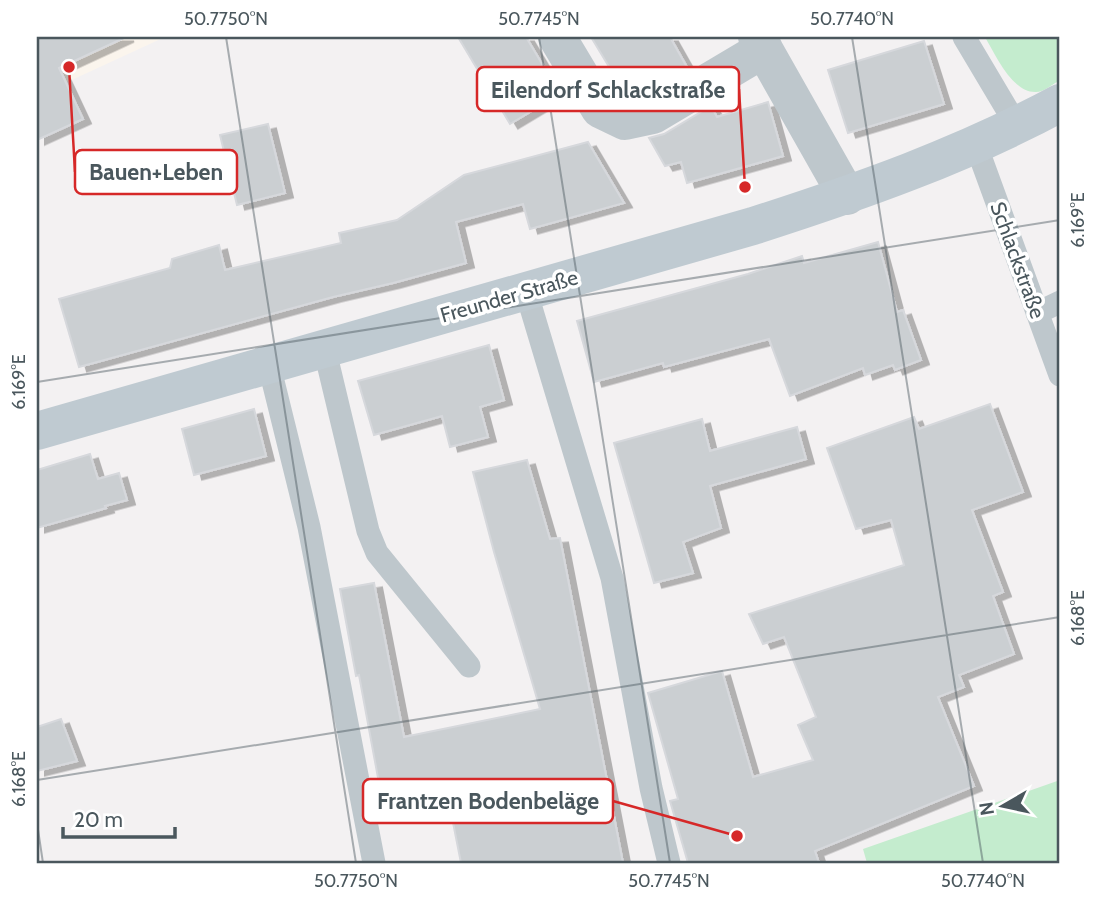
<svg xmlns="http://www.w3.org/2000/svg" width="1097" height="900" font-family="Cabin,sans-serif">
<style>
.commercial{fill:#fbf5ed}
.green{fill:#c4ecce}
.building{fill:#cbcfd2;stroke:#d6d8dc;stroke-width:2;filter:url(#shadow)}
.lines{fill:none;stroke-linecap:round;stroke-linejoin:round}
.service{stroke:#bec7cc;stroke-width:23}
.minor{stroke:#bec7cc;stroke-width:38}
.secondary{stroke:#bfcad1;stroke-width:38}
.ticks{fill:none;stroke:#4a575d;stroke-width:2;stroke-opacity:0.45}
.labels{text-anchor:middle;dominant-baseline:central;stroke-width:7;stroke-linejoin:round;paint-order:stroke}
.street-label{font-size:21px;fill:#4a575d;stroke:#fff}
.leader{fill:none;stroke:#d62828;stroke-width:2.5}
.callout-dot{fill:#d62828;stroke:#fff;stroke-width:2.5}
.callout{fill:#fff;stroke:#d62828;stroke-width:2.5}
.callout-label{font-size:23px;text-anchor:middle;font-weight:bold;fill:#4a575d}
.neatline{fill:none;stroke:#4a575d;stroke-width:2.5}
.ticks-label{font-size:18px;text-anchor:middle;fill:#4a575d}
</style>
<defs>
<filter id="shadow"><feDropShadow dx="8" dy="4.5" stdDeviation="0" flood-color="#0004"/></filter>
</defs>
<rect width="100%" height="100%" fill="#f3f1f2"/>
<path class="commercial" d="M37 37H165L37 96Z"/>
<path class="green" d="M985 37H1060V80C1053 84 1044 92 1036 92 1012 93 995 54 985 37Z
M1060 780V863H867L863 849Z"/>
<path class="building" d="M37 37H126L59 68 83 119 37 140Z
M458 37H526L560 94 510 124Z
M591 37H670L688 69 645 94 628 98Z
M924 41 944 104 848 133 828 70Z
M768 102 783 156 687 183 681 162 665 166 649 138 664 134 711 106 717 117Z
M268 124 285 193 237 205 220 135Z
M588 142 624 203 530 229 523 204 456 222 466 263 393 283 333 297 79 367 59 299 170 268 172 259 219 245 225 270 341 243 339 233 397 220 464 175Z
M878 242 897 312 903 310 921 360 895 370 893 365 865 375 863 368 790 396 769 339 664 367 663 363 594 382 577 321 748 274 802 256 804 263Z
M489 345 504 400 480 407 488 437 450 447 442 416 374 435 358 381Z
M990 404 1023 492 972 510 1003 592 993 596 1014 654 959 675 964 687 938 697 974 786 815 851 819 863H688L670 801 678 799 648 693 722 671 753 777 813 760 798 725 816 717 784 637 763 644 749 614 904 565 891 520 856 529 827 448 914 417 919 429Z
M254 409 266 456 194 475 182 429Z
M702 419 710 451 797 427 806 459 710 486 721 528 683 542 693 573 654 583 614 443Z
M90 454 98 479 119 473 127 500 105 506 106 508 37 528V470Z
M527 460 550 539 560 538 623 863H461L445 782 381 794 359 675 356 676 340 589 374 583 404 737 540 709 494 552 473 472Z
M61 719 77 761 37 771V727Z"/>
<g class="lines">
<path class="service" d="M964 37 1017 126
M976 145 1060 375
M526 291 612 578 651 788 669 863
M1037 313 1060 302
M324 347 368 531 377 553 469 666
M269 365 309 527 374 863"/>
<path class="minor" d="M557 37 600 109 625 121 653 115 764 49
M757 37 847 196"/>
<path class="secondary" d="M37 431 753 226C859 192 962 156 1060 103"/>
</g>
<path class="ticks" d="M226 37 356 863M539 37 670 863M852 37 983 863M37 382 1060 220M37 780 1060 617M37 823 43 863"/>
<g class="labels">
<g class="street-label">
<text transform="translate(1018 260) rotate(70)">Schlackstraße</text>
<text transform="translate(509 296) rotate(-16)">Freunder Straße</text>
</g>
</g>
<path class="leader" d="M745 187L739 89M69 67L75 172M737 836L613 801"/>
<g class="callout-dot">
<circle cx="745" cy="187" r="7"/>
<circle cx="69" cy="67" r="7"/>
<circle cx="737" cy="836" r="7"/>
</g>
<g class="callout">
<rect x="477" y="67" width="262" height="44" rx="7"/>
<rect x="75" y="150" width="162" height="44" rx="7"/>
<rect x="363" y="779" width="250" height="44" rx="7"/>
</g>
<g class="callout-label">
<text x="608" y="98">Eilendorf Schlackstraße</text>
<text x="156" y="180">Bauen+Leben</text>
<text x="488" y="809">Frantzen Bodenbeläge</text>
</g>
<rect width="1097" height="900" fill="none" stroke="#ffffff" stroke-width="77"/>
<g transform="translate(1003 806) rotate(261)" stroke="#ffffff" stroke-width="5" paint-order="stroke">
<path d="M0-5L12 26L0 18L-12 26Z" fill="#4a575d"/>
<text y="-10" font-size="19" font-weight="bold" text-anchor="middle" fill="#4a575d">N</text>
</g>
<path d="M63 827v10h112v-10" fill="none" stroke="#4a575d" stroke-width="3.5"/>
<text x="74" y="827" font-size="21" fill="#4a575d" stroke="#ffffff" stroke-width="5" paint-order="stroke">20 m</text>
<rect x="38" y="38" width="1020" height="824" class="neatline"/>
<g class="ticks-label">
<text x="226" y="25">50.7750°N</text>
<text x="539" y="25">50.7745°N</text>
<text x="852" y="25">50.7740°N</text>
<text transform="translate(1078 220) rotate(-90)" y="6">6.169°E</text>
<text transform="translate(19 382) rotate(-90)" y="6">6.169°E</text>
<text transform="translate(1078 618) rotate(-90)" y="6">6.168°E</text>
<text transform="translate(19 779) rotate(-90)" y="6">6.168°E</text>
<text x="356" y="887">50.7750°N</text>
<text x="669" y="887">50.7745°N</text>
<text x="983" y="887">50.7740°N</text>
</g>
</svg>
